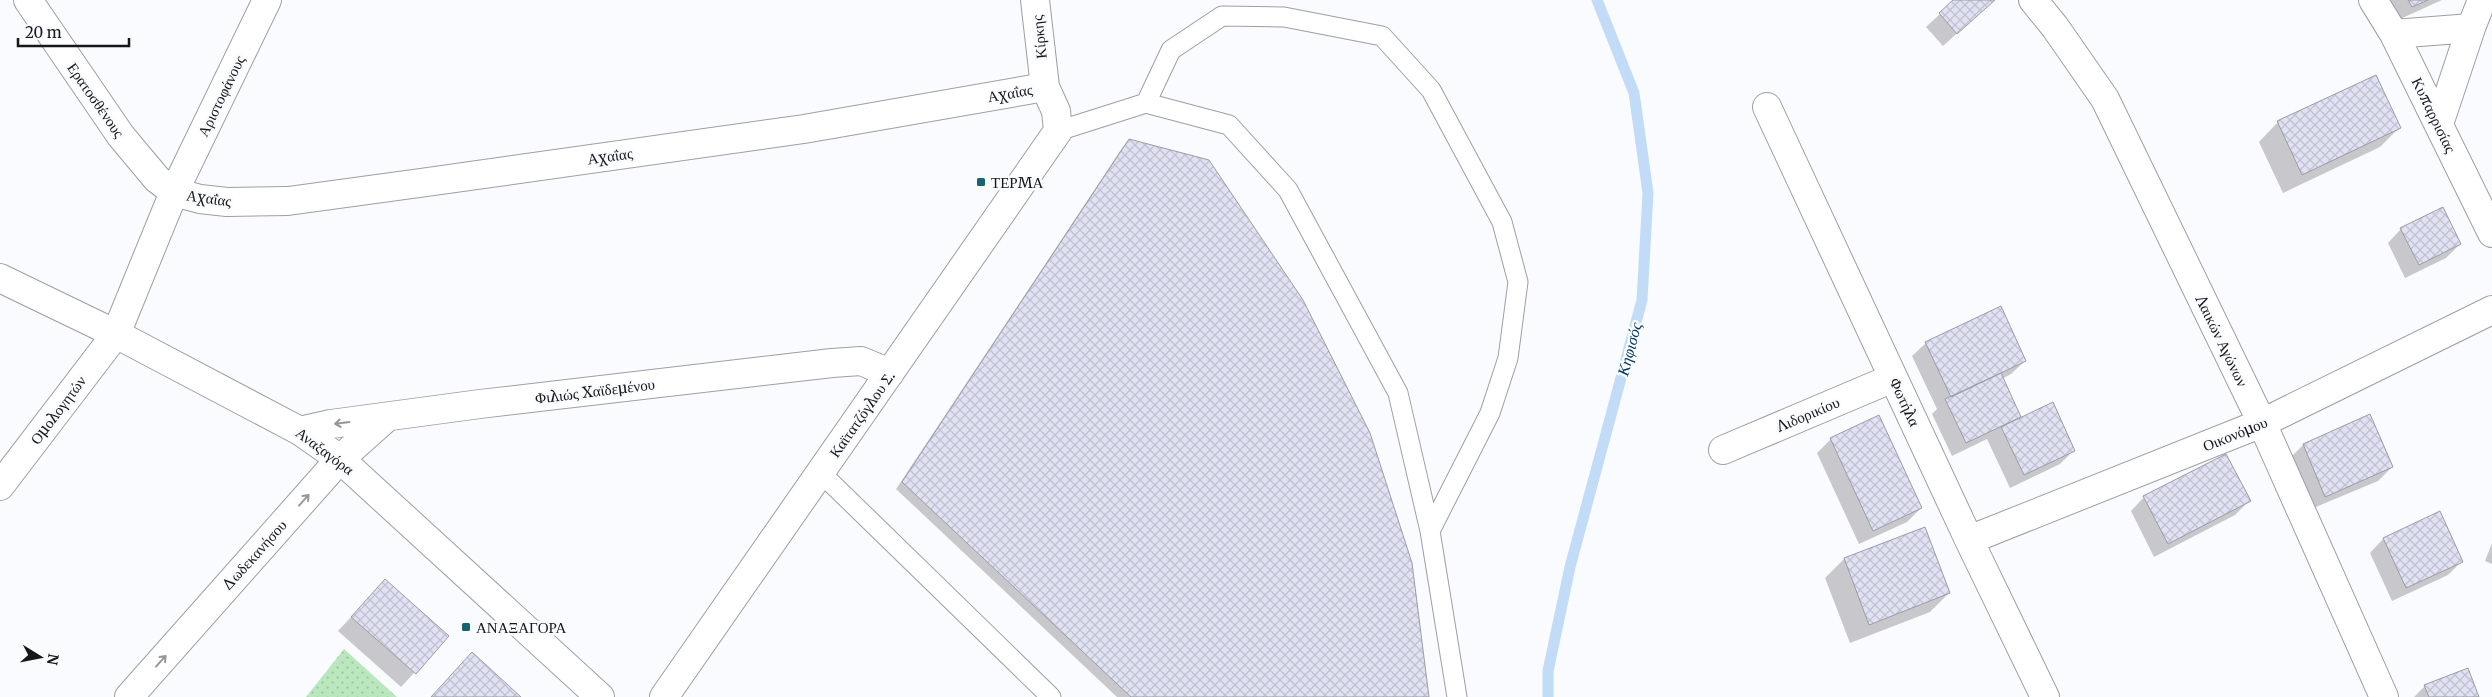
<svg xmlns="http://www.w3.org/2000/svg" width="2492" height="697" font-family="Merriweather,serif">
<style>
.green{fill:url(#green-dots)}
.shadow{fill:#0003}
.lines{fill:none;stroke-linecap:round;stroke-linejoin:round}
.stream{stroke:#c2dcf7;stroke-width:11}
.building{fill:url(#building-cross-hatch);stroke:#9b9ca5}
.lane-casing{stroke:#9d9ea8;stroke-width:21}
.street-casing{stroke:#9d9ea8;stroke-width:30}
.secondary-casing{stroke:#9d9ea8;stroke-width:30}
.lane{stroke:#fff;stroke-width:19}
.street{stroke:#fff;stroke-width:28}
.secondary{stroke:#fff;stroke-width:28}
.oneway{stroke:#969798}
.poi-dot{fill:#17646e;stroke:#fafbff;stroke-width:2}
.labels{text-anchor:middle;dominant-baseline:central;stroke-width:5;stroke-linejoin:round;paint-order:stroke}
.street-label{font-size:15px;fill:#16171a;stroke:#fafbff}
.poi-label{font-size:15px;fill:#16171a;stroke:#fafbff;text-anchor:start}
.water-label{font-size:16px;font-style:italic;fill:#053861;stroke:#fafbff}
</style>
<defs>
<pattern id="green-dots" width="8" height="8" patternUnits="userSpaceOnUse" patternTransform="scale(1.25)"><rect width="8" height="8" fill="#bae7bd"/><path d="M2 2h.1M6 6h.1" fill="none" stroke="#9fc5a2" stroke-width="1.8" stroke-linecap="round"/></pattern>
<pattern id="building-cross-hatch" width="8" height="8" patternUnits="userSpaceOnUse" patternTransform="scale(1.25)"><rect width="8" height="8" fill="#e0e2f3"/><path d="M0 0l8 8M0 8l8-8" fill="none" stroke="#bfc1d0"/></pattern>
</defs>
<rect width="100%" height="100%" fill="#fafbff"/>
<path class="green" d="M344 649 397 697H306Z"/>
<path class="shadow" d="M1955 0H1994L1943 46 1926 27Z
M2387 0H2442L2398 20Z
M2375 76 2399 128 2380 147 2283 193 2259 142 2278 122Z
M1129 140 1428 697H1117L896 489 1122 148Z
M2401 229 2460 244 2446 258 2405 278 2388 243Z
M1926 343 2025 361 2011 374 2002 379 2021 419 2074 450 2060 464 2010 488 1987 439 1952 456 1932 414 1937 409 1912 356Z
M2369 416 2392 467 2378 481 2311 509 2290 458 2303 445Z
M1878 417 1921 508 1907 522 1859 544 1817 453 1831 439Z
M2144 497 2249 501 2235 515 2154 557 2131 511Z
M2439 513 2461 562 2448 575 2392 601 2370 553 2383 539Z
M1924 528 1949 593 1930 612 1850 643 1825 578 1844 559Z
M2492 543V564L2485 561Z
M385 581 448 636 401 687 338 631Z
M2425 686 2477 697H2414Z"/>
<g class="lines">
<path class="stream" d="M1548 697V671L1570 567 1642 300 1648 193 1634 93 1597 0"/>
</g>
<path class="building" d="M1953 0H1995L1957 34 1939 13Z
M2408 0H2428L2412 7Z
M2376 75 2401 128 2302 175 2277 121Z
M1129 139 1209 160 1303 300 1370 433 1412 563 1429 697H1131L902 482Z
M2443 207 2461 244 2419 265 2400 228Z
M2001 306 2026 361 1951 397 1925 342Z
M2001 373 2021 417 1966 443 1945 399Z
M2053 402 2075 451 2024 475 2001 427Z
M2370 414 2393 467 2325 497 2303 444Z
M1879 415 1922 508 1873 531 1830 438Z
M2226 454 2251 501 2168 544 2143 496Z
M2440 511 2463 562 2406 588 2383 538Z
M1925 527 1950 593 1869 625 1844 558Z
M385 579 449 636 416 674 351 617Z
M472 652 521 697H431Z
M2468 668 2479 697H2429L2424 685Z"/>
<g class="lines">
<defs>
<path id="lane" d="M1146 103 1171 50 1222 16 1284 17 1382 36 1431 90 1502 222 1518 282 1508 358 1490 413 1430 531
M1058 131 1146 103 1229 125 1288 190 1398 393 1430 531 1457 697
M821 473 1051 697"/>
<path id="street" d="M28 0 121 136 157 179 174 192 200 199 227 202 288 201 420 183 804 129 1045 87
M2033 0 2055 27 2105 99 2262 423 2384 697
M2373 0 2394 34 2492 233
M2394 34 2471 28
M1767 107 1969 540 2045 697
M2439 124 2471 28 2482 0
M300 431 331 424 480 404 832 363 861 361 890 373
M1723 450 1893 378
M0 486 116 334 174 192 267 0
M1969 540 2262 423 2492 310
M129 697 340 459 386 418
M664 697 1058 131 1056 111 1045 87 1035 0"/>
<path id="secondary" d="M0 278 116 334 300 431 340 459 600 697"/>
</defs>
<use href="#lane" class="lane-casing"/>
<use href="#street" class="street-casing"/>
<use href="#secondary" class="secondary-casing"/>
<use href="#lane" class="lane"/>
<use href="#street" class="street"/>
<use href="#secondary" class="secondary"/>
</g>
<defs><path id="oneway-shaft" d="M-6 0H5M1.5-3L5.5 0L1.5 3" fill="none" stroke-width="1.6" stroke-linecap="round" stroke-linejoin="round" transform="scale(1.25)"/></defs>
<g class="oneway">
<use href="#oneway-shaft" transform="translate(342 423) rotate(173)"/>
<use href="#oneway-shaft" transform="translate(304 500) rotate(-48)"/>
<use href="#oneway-shaft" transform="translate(161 661) rotate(-48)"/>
</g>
<g class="poi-dot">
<rect x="976" y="177" width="10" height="10" rx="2.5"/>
<rect x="461" y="622" width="10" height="10" rx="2.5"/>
</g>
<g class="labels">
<g class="street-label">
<text transform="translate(1039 37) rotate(-96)">Κίρκης</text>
<text transform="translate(1010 93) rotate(-10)">Αχαΐας</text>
<text transform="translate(221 96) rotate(-64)">Αριστοφάνους</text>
<text transform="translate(96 100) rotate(55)">Ερατοσθένους</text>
<text transform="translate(2434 115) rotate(64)">Κυπαρρισίας</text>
<text transform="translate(610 156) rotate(-8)">Αχαΐας</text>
<text transform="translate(209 198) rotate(8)">Αχαΐας</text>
<text transform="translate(2222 341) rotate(64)">Λαικών Αγώνων</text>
<text transform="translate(595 391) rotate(-7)">Φιλιώς Χαϊδεμένου</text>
<text transform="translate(1905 402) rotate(65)">Φωτήλα</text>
<text transform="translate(58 410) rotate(-53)">Ομολογητών</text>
<text transform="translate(862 414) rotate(-55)">Καϊτατζόγλου Σ.</text>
<text transform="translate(1808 414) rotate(-23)">Λιδορικίου</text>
<text transform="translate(2235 434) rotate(-22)">Οικονόμου</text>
<text transform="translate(325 451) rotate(37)">Αναξαγόρα</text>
<text transform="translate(254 555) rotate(-48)">Δωδεκανήσου</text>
</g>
<g class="poi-label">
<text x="991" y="182">ΤΕΡΜΑ</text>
<text x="476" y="627">ΑΝΑΞΑΓΟΡΑ</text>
</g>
<g class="water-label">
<text transform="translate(1629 349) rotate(-75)">Κηφισός</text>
</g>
</g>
<g transform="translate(40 657) rotate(100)" stroke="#fafbff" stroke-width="4" paint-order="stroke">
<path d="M0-4L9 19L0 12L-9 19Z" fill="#16171a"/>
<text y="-8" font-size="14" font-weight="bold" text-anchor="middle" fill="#16171a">N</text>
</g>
<path d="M18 38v8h111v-8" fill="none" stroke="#16171a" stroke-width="2.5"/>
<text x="25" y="38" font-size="15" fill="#16171a" stroke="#fafbff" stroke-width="4" paint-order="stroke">20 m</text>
</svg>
